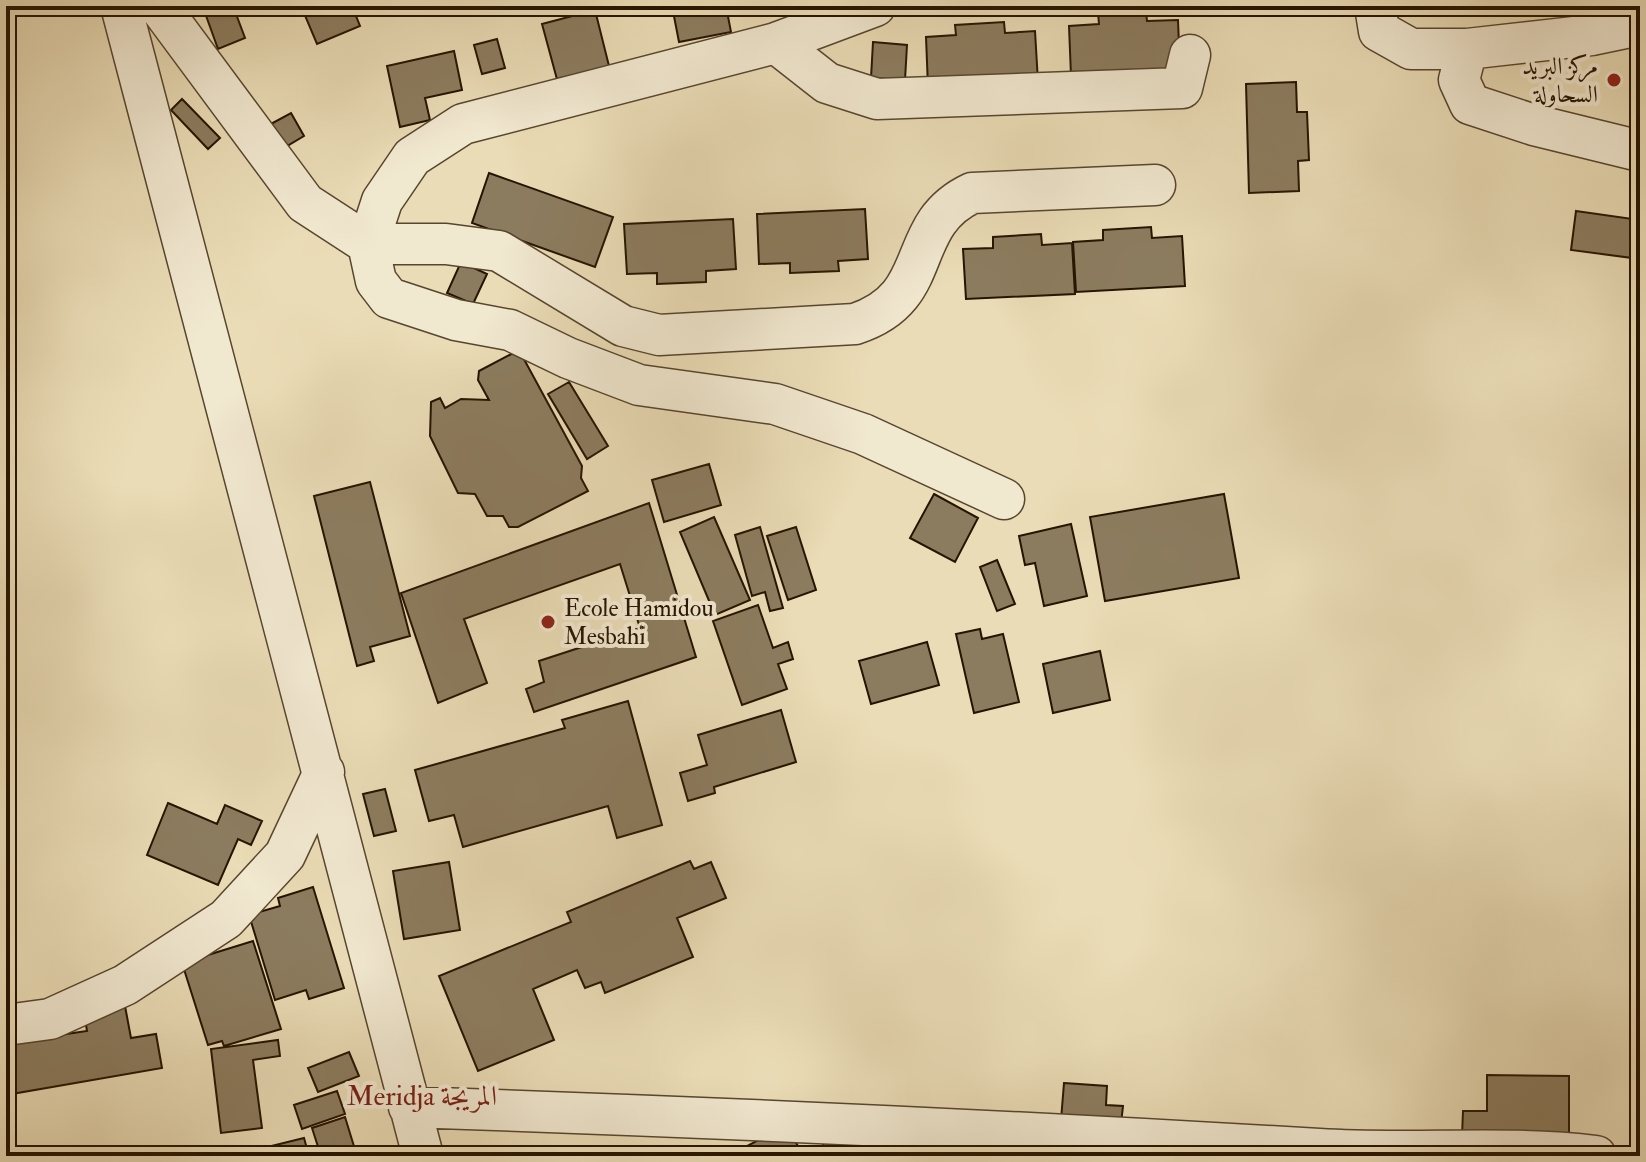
<svg xmlns="http://www.w3.org/2000/svg" width="1646" height="1162" font-family="'IM FELL Double Pica',Amiri,serif">
<style>
.building{fill:#8c7c5f;stroke:#261400;stroke-width:2}
.lines{fill:none;stroke-linecap:round;stroke-linejoin:round}
.minor-casing{stroke:#57462e;stroke-width:43}
.minor{stroke:#f1e8d0;stroke-width:40}
.poi-dot{fill:#8f2418;stroke:#f1e8d0;stroke-width:3}
.labels{text-anchor:middle;dominant-baseline:central;stroke-width:8;stroke-linejoin:round;paint-order:stroke}
.poi-label{font-size:24px;fill:#261400;stroke:#f1e8d0;text-anchor:end}
.quarter-label{font-size:28px;fill:#7a1f14;stroke:#f1e8d0}
</style>
<rect width="100%" height="100%" fill="#eadcb6"/>
<filter id="stains"><feTurbulence type="fractalNoise" baseFrequency=".0025" numOctaves="4"/><feColorMatrix values="0 0 0 0 .2 0 0 0 0 .09 0 0 0 0 .02 0 0 0 .5 -.17"/></filter>
<radialGradient id="worn" r=".72"><stop offset=".6" stop-color="#630" stop-opacity="0"/><stop offset="1" stop-color="#630" stop-opacity=".3"/></radialGradient>
<path class="building" d="M213 6H233L245 38 218 49 204 10Z
M301 6H352L360 26 317 44Z
M672 6H726L731 32 679 42Z
M595 10 610 70 558 83 542 24Z
M1146 11 1147 21 1178 20 1180 70 1071 76 1069 26 1099 24 1098 13Z
M1004 22 1005 33 1035 31 1038 82 928 87 926 37 956 35 955 25Z
M497 39 505 68 482 74 474 45Z
M873 42 907 45 905 80 871 78Z
M454 51 462 90 425 98 430 120 400 127 387 66Z
M1296 82 1297 112H1307L1309 160 1298 161 1299 191 1249 193 1246 84Z
M182 99 220 138 208 149 171 110Z
M291 113 304 136 282 149 269 125Z
M489 173 613 217 595 267 472 223Z
M865 209 868 259 838 261 839 271 790 273V263L759 264 757 214Z
M1576 211 1640 220V259L1571 250Z
M733 219 736 269 706 271V282L657 284V273L627 274 624 224Z
M1151 227 1152 238 1182 236 1185 286 1076 292 1073 242 1103 240V230Z
M1041 234 1042 245 1072 243 1075 294 966 299 963 249 993 248V237Z
M461 262 487 274 473 304 447 293Z
M519 350 582 466 581 478 588 491 518 527H509L503 516H487L475 494 458 493 430 436 431 402 440 398 445 408 461 399 489 400 478 380 479 371Z
M569 382 608 446 587 459 548 394Z
M709 464 721 505 664 522 652 480Z
M370 482 410 636 370 647 374 661 357 666 314 496Z
M934 494 978 518 955 562 910 538Z
M1224 494 1239 578 1105 601 1090 517Z
M649 503 696 657 534 712 526 689 544 682 539 661 640 628 620 564 464 619 487 683 438 703 401 593Z
M714 517 750 600 715 615 680 532Z
M1071 524 1087 596 1044 606 1035 563 1025 565 1019 536Z
M760 527 783 608 770 611 765 592 752 596 735 535Z
M796 527 816 590 788 600 767 536Z
M997 560 1015 604 997 611 980 567Z
M758 605 773 648 788 642 793 659 778 664 787 689 742 705 713 621Z
M980 629 982 639 1003 634 1019 702 974 713 956 634Z
M927 642 939 685 871 704 859 661Z
M1100 651 1110 700 1053 713 1043 664Z
M628 701 662 825 617 838 608 806 463 847 454 815 429 821 415 770 565 728 562 720Z
M781 710 796 762 714 787 715 793 688 801 680 773 707 765 698 735Z
M385 789 396 831 374 836 363 794Z
M168 803 217 824 225 805 262 821 251 845 238 839 218 885 147 855Z
M690 861 694 869 711 862 726 898 677 918 693 957 605 993 601 982 585 988 577 970 533 989 554 1040 478 1071 439 976 571 922 567 912Z
M449 862 460 930 404 939 393 871Z
M313 887 344 988 309 999 306 990 275 1000 249 915 280 906 278 898Z
M253 941 281 1029 224 1046 222 1041 208 1045 182 963Z
M125 1006 131 1038 156 1034 162 1068 6 1095V1032L64 1022 66 1034 87 1031 84 1013Z
M278 1040 280 1056 253 1060 262 1128 221 1133 211 1049Z
M349 1052 359 1076 318 1092 308 1068Z
M1487 1075 1569 1076V1137L1462 1136 1463 1111H1487Z
M1064 1083 1107 1086 1106 1105 1123 1106 1121 1124 1061 1120Z
M337 1091 345 1114 302 1129 294 1105Z
M345 1117 357 1156H321L312 1128Z
M787 1125 803 1156H715V1151L734 1153Z
M823 1125 911 1126V1156H823Z
M304 1138 309 1156H231Z
M995 1140 1055 1143V1156H994Z"/>
<g class="lines">
<defs>
<path id="minor" d="M121 6 423 1156
M159 6 305 203 368 244 382 201 412 157 463 124 776 43 875 6
M1375 6 1379 31 1411 49H1467L1592 35 1640 25
M776 43 827 83 877 99 1182 88 1190 55
M1467 49 1459 80 1470 104 1534 125 1640 151
M1004 499 863 434 775 404 639 385 568 358 510 330 456 320 389 298 376 281 368 244H446L499 251 623 326 659 335 855 324C938 297 902 226 972 193L1155 185
M6 1025 50 1019 125 985 226 919 285 855 324 772
M409 1107C712 1117 1016 1131 1319 1149 1411 1155 1504 1145 1596 1156"/>
</defs>
<use href="#minor" class="minor-casing"/>
<use href="#minor" class="minor"/>
</g>
<g class="poi-dot">
<circle cx="1614" cy="80" r="8"/>
<circle cx="548" cy="622" r="8"/>
</g>
<g class="labels">
<g class="poi-label">
<text x="1598" y="66">مركز البريد<tspan x="1598" dy="28">السحاولة</tspan></text>
<text x="564" y="608" text-anchor="start">Ecole Hamidou<tspan x="564" dy="28">Mesbahi</tspan></text>
</g>
<g class="quarter-label">
<text x="422" y="1096">Meridja المريجة</text>
</g>
</g>
<rect width="1646" height="1162" fill="none" stroke="#eadcb6" stroke-width="32"/>
<rect x="8" y="8" width="1630" height="1146" fill="none" stroke="#261400" stroke-width="4"/>
<rect x="16" y="16" width="1614" height="1130" fill="none" stroke="#261400" stroke-width="2"/>
<rect width="100%" height="100%" filter="url(#stains)"/>
<rect width="100%" height="100%" fill="url(#worn)"/>
</svg>
